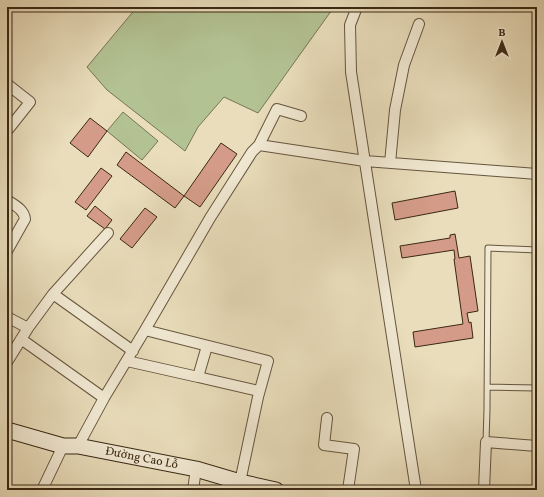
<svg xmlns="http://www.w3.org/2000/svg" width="544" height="497" font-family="Vollkorn,serif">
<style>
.green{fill:#b3c293;stroke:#777554}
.building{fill:#d49c88;stroke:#3b2814}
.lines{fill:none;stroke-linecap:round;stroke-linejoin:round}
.lane-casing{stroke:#66553e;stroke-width:7}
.street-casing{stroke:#66553e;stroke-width:12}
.secondary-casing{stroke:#3b2814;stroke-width:17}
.lane{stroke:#f1e9d3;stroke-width:5}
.street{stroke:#f1e9d3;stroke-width:10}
.secondary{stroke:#f1e9d3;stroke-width:15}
.labels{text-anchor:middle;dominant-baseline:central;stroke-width:4;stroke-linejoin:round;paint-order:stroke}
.street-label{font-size:12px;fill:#3b2814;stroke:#f1e9d3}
</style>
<rect width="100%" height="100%" fill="#e9ddbb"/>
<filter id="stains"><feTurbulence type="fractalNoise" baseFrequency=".005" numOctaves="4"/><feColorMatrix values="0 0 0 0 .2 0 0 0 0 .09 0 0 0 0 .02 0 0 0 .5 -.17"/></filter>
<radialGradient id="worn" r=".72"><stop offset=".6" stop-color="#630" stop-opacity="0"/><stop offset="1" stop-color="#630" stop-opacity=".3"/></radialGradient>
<path class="green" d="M137 7H334L258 113 224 97 198 127 185 151 107 90 87 67Z
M123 112 158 141 142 160 107 131Z"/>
<path class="building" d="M90 118 107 131 88 157 70 143Z
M221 143 237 154 200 207 184 196Z
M126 152 184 196 175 208 117 165Z
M101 168 112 176 86 210 75 202Z
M455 191 458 208 395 220 392 203Z
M95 206 112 220 105 229 87 216Z
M145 208 157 217 132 248 120 239Z
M455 234 459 258 470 256 478 311 467 313 469 323 471 322 473 338 415 347 413 332 463 324 454 259H455L454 250 402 258 400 246 450 238V235Z"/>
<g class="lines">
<defs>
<path id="lane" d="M487 387 537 388
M486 442 487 409 488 248 537 250"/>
<path id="street" d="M357 7 350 25 351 72 403 407 416 490
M7 84 30 102 7 131
M259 145 277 109 301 116
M390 163 395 110 404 65 419 24
M7 200C14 205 24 209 25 219L7 251
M53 294 133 351
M7 317 28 328
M145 330 268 361 258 397 240 482
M21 339 104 398
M207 346 198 377 259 391
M127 361 198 377
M7 362 28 328 53 294 108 233
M327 418 324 445 354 449 348 490
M78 446 104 398 145 330 210 218 252 152 259 145 365 161 537 174
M42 490 63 446
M193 490 196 469
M484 490 486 442 537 446"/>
<g id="secondary">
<path id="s1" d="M7 430 63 446H78L196 469 240 482 276 490"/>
</g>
</defs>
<use href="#lane" class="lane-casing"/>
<use href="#street" class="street-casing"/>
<use href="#secondary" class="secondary-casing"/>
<use href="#lane" class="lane"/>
<use href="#street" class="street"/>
<use href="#secondary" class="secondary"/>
</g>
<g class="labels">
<g class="street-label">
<text stroke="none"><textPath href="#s1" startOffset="138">Đường Cao Lỗ</textPath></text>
</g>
</g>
<rect width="544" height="497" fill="none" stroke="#e9ddbb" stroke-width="24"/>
<rect x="8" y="8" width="528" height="481" fill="none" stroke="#3b2814" stroke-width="2"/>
<rect x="12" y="12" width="520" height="473" fill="none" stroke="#3b2814"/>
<g transform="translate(502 42)" stroke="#f1e9d3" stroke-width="3" paint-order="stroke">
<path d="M0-3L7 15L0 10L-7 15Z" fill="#3b2814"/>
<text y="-6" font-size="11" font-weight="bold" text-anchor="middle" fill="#3b2814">B</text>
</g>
<rect width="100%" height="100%" filter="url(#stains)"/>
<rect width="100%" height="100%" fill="url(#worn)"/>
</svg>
